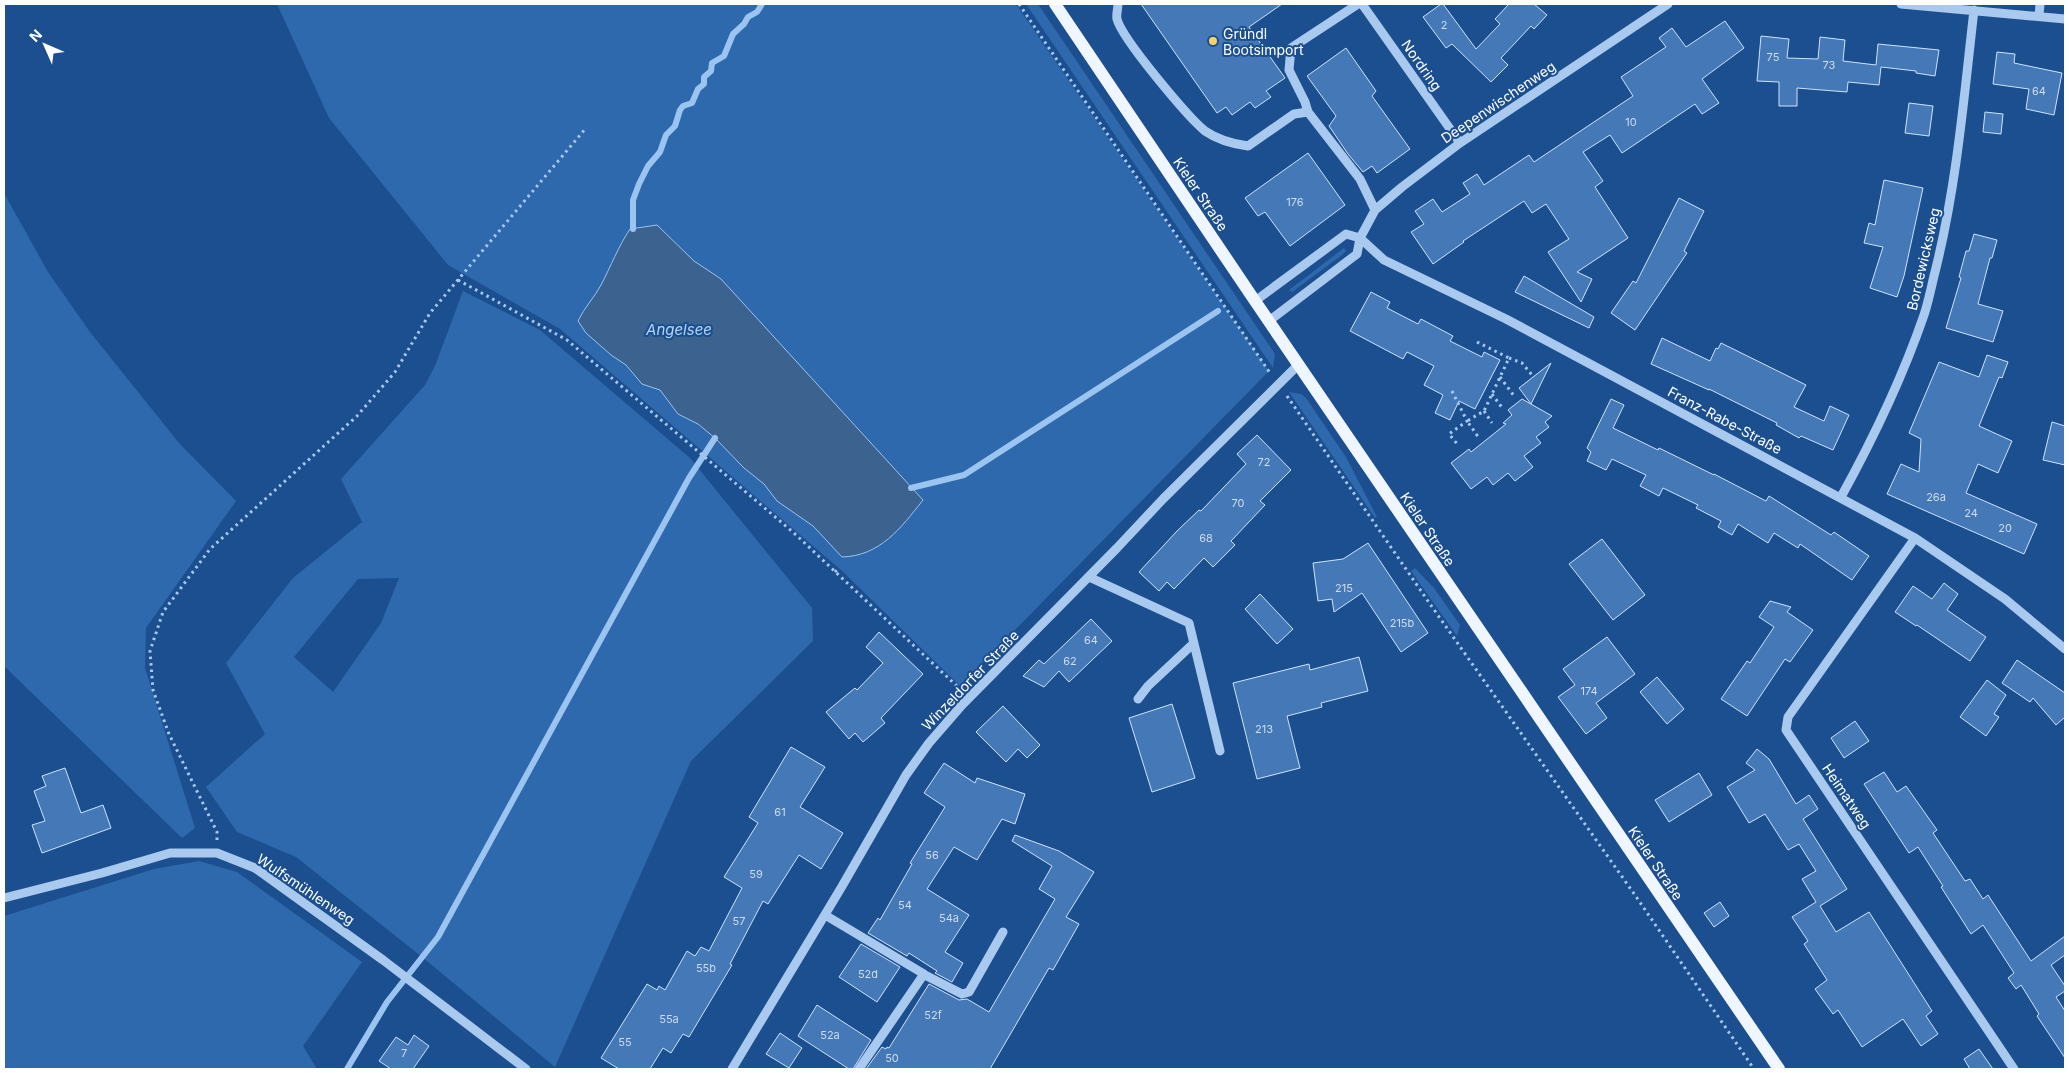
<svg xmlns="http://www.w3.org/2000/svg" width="2069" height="1073" font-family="Inter,sans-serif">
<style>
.green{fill:#2e69ad;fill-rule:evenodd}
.water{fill:#3c6290;stroke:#9cc4f0}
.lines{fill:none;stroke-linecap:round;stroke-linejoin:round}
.stream{stroke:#9cc4f0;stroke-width:6}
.building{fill:#4478b7;stroke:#cfe3fa}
.path{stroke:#a9c9ee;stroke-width:3;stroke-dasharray:2.5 4;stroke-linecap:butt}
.minor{stroke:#a9c9ee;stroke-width:9}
.major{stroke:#f0f6ff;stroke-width:12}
.poi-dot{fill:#ffd166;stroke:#1b4f8f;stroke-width:2}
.labels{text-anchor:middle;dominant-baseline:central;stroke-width:4;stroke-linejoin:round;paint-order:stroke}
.number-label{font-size:11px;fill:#d0dded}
.poi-label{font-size:14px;fill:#fff;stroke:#1b4f8f;text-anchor:start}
.street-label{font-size:14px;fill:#fff;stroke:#1b4f8f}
.water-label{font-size:15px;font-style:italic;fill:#b5d3f5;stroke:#1b4f8f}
</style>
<rect width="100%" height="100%" fill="#1b4f8f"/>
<path class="green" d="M277 4H1016L1269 371 960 686 841 570 560 329 448 265 329 118ZM657 225 694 261 721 279 911 488 842 557 813 526 777 501 764 484 744 468 715 438 698 424 678 414 660 390 642 384 626 365 611 355 586 333 578 321C584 308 594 298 601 285 611 266 618 247 630 229Z
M1026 4H1038L1275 354 1273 368Z
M4 193 48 272 90 332 179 443 236 501 146 628 145 668 195 828 182 838 4 666Z
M1344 248 1346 251 1342 255 1292 292 1289 290Z
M463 291 540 330 690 458 812 608 813 641 691 761 555 1067 422 957 296 857 237 832 206 787 265 734 226 663 293 578 362 522 341 479 425 385 435 366ZM399 578 381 623 333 692 294 657 358 579Z
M1289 392 1301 394 1306 398 1346 457 1377 517 1375 518Z
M1415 568 1434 588 1460 625 1457 636 1411 571Z
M199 861 237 872 362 962 303 1046 317 1069H4V916L154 869Z"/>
<path class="water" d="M657 225 694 261 721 279 923 500C901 528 880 556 842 557L813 526 777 501 764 484 744 468 715 438 698 424 678 414 660 390 642 384 626 365 611 355 586 333 578 321C584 308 594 298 601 285 611 266 618 247 630 229Z"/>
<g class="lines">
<path class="stream" d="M633 229V200L639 184 648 166 660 152 666 135 675 126 680 110 683 106 692 103 698 89 704 84V77L711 71 712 63 724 56 733 34 744 24 748 17 757 12 762 4
M911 488 964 475 1218 311
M347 1069 387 1002 438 937 689 478 715 438"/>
</g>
<path class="building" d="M1141 4H1282L1249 27 1285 78 1266 91 1271 97 1255 108 1250 102 1232 115 1226 107 1217 113Z
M1441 4H1443L1476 49 1500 24 1495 19 1509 4H1534L1547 15 1534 29 1531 26 1501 58 1508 65 1491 82 1452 44 1446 48 1423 17Z
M1725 21 1744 48 1702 79 1719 103 1702 114 1695 104 1622 153 1610 135 1583 152 1603 181 1595 187 1628 238 1577 272 1592 279 1581 302 1548 252 1569 239 1546 204 1532 213 1524 201 1463 241 1464 242 1433 264 1411 232 1424 224 1415 211 1433 199 1442 212 1470 194 1463 183 1477 174 1484 185 1529 155 1534 162 1633 96 1621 77 1666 47 1659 38 1672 28 1686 47Z
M1761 36 1789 39 1787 58 1818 59 1820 37 1845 40 1843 61 1876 65 1878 44 1939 50 1935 76 1916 73V71L1881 67 1879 85 1848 82 1847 92 1797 88V106H1779V82L1757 81Z
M1346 48 1376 91 1372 96 1410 149 1377 173 1372 166 1363 172 1348 154 1329 126 1336 116 1307 76Z
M1997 52 2015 54 2014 63 2062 73 2054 115 2026 109 2029 89 1993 84Z
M1909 103 1933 106 1929 136 1905 133Z
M1985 112 2003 114 2001 134 1983 132Z
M1308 153 1345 205 1290 246 1265 212 1258 216 1245 198Z
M1884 180 1923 188 1904 276 1897 297 1870 288 1883 247 1864 243 1869 223 1875 225Z
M1679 198 1704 211 1684 251 1687 253 1635 330 1611 313 1633 281 1636 283Z
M1974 234 1997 240 1992 258H1990L1978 304 2003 311 1993 342 1946 328 1961 278 1959 277 1966 251H1969Z
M1524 276 1594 317 1589 328 1515 292Z
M1371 292 1390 302 1387 308 1418 324 1421 319 1453 336 1450 341 1482 357 1484 352 1500 360 1475 409 1459 401 1450 420 1435 413 1443 395 1424 385 1434 366 1407 352 1403 359 1350 331Z
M1662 338 1710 361 1716 348 1718 349 1721 343 1806 385 1794 407 1824 421 1830 406 1849 415 1833 450 1801 436 1799 438 1776 425 1777 423 1709 389V390L1651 364Z
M1987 355 2008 362 2002 378 1999 377 1979 426 2012 441 1998 473 1978 464 1966 493 2037 524 2024 554 1887 494 1901 464 1919 472 1921 439 1909 433 1939 362 1979 377Z
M1551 363 1531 404 1519 388Z
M1522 399 1552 416 1545 422 1549 427 1536 437 1541 443 1524 456 1533 467 1515 481 1508 473 1493 485 1487 477 1471 489 1451 463 1469 449 1471 452 1506 424 1503 423 1512 415 1508 410Z
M1611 399 1624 405 1613 428 1658 450 1659 448 1714 475V474L1766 501 1769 496 1831 535 1834 532 1869 556 1852 580 1800 544 1798 548 1774 533 1768 543 1738 524 1732 535 1718 527 1721 521 1696 508 1698 505 1663 488 1659 496 1640 486 1646 475 1612 459 1606 470 1587 461 1591 452 1587 448Z
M2052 422 2065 426V465L2043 460Z
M1257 435 1291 470 1260 501 1265 505 1231 541 1235 545 1213 567 1204 558 1174 589 1167 582 1159 591 1139 572 1177 531 1199 510 1201 511 1246 464 1237 454Z
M1602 539 1645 595 1613 620 1569 564Z
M1368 543 1428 633 1401 652 1362 593 1334 612 1332 599 1318 601 1313 563 1343 559Z
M1944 583 1958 594 1947 610 1986 637 1970 661 1917 625 1916 626 1895 612 1913 586 1932 599Z
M1260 594 1293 629 1277 644 1245 609Z
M1770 601 1791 607 1787 612 1813 630 1790 662 1785 659 1747 716 1721 699 1747 661 1750 663 1774 627 1759 617Z
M1091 619 1112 641 1069 682 1059 671 1044 687 1023 676 1039 660 1044 664Z
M879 632 923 674 881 718 885 723 863 742 855 733 849 739 826 712 855 688 857 690 883 663 866 647Z
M1607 637 1635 674 1596 703 1607 718 1586 734 1558 697 1575 685 1563 669Z
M1359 657 1368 691 1321 703 1322 707 1287 716 1300 768 1257 779 1233 683 1309 664 1310 670Z
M2017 660 2065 693V717L2056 725 2033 698 2030 702 2002 683Z
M1657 677 1684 709 1667 724 1640 692Z
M1987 680 2006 695 1994 714 1999 717 1986 736 1960 717Z
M1172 704 1195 778 1152 792 1129 718Z
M1003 706 1040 745 1027 758 1018 749 1006 762 976 732Z
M1855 721 1869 741 1844 758 1831 738Z
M791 747 825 767 800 807 843 833 821 869 799 855 768 904 763 901 730 964 732 965 689 1037 683 1034 671 1053 663 1048 650 1069H619L601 1058 647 984 657 990 659 986 665 990 687 951 695 956 701 947 709 951 742 888 724 877 758 823 749 817Z
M1757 749 1769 759 1796 804 1809 795 1818 809 1803 819 1847 889 1820 906 1836 932 1869 912 1932 1011 1926 1016 1938 1034 1921 1046 1903 1019 1862 1047 1838 1010 1833 1014 1815 989 1827 980 1804 944 1808 941 1792 917 1816 902 1802 879 1816 871 1799 844 1788 850 1765 814 1749 823 1727 787 1755 770 1746 763Z
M944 763 975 783 977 778 1025 794 1015 824 1002 819 977 860 954 847 927 889 969 915 945 952 963 963 952 982 935 973 937 971 909 953 907 956 868 933 878 918 880 920 912 864 910 863 945 807 924 793Z
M65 768 81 813 103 805 111 828 42 853 32 825 45 821 34 791 46 786 42 776Z
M1884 772 1897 792 1906 786 1937 830 1933 833 1965 881 1970 879 1983 899 1988 895 2031 961 2065 936V955L2051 965 2065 986V991L2056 997 2065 1011V1058L2037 1016 2039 1014 2021 985 2016 989 2008 978 2014 973 1983 925 1971 934 1941 887 1943 886 1918 847 1909 853 1864 784Z
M1699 773 1712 795 1669 822 1655 800Z
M1015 835 1059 851 1094 872 1066 917 1079 924 1053 970 1049 968 990 1069H866L882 1047 886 1049 887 1047 889 1048 929 984 959 1000 967 999 989 1012 1055 899 1039 889 1052 866 1012 841Z
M1720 902 1729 916 1714 927 1704 913Z
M861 944 900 967 877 1002 839 977Z
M817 1005 871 1040 853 1069H849L798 1036Z
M780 1033 802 1048 789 1068 766 1054Z
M414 1035 429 1046 413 1069H391L379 1061 396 1037 408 1045Z
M1979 1049 1993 1069H1970L1964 1059Z"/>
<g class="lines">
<path class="path" d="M1019 4 1270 373
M458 280 567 340 794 533 960 689
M1477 342 1509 358 1484 411 1467 421 1479 438
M1509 358 1522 363 1532 375
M1500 377 1514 396
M1452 391 1467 421 1449 434 1458 445
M1492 394 1503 409
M1287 396 1430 604 1637 898 1754 1069
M1484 411 1492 423
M835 572 839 568
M217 840V832L169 734 153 690 150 651 163 612 210 549 357 416 395 372 430 313 586 128"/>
<path class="minor" d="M1118 4C1118 8 1116 15 1117 19 1122 39 1188 117 1205 131 1218 140 1233 144 1248 146L1294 114 1308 112 1360 179 1375 210
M1362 4 1460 143
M1901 4 2065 19
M2039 16 2040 4
M1308 112 1305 102 1289 70 1291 48 1358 4
M1255 301 1346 234 1360 238 1384 260 1506 319 1915 538 2005 599 2065 649
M1269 321 1357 254 1360 238 1375 210 1402 187 1460 143 1668 4
M1841 497C1873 439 1902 379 1924 315 1929 300 1932 283 1936 268 1957 183 1964 96 1974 10
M1915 538 1788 717 1786 730 2014 1069
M1089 577 1189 623 1220 751
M1138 699 1148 686 1194 643
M4 898 102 873 170 853H217L255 868 383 960 526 1069
M825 915 924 974 859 1069
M923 974 962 994 969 992 1003 932
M732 1069 841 888 906 775 929 743 962 705 1117 548 1163 499 1299 364"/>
<path class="major" d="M1055 4 1255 301 1779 1069"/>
</g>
<circle class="poi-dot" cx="1213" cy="41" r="5"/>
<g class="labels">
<g class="number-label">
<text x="1444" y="25">2</text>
<text x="1773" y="57">75</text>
<text x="1829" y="65">73</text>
<text x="2039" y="91">64</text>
<text x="1631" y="122">10</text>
<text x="1295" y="202">176</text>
<text x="1264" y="462">72</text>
<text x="1936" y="497">26a</text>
<text x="1238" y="503">70</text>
<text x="1971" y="513">24</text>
<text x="2005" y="528">20</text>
<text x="1206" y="538">68</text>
<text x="1344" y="588">215</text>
<text x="1402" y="623">215b</text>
<text x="1091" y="640">64</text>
<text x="1070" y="661">62</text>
<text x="1589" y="691">174</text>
<text x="1264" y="729">213</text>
<text x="780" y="812">61</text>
<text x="932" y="855">56</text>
<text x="756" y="874">59</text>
<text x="905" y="905">54</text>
<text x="949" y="918">54a</text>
<text x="739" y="921">57</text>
<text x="706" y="968">55b</text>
<text x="868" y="974">52d</text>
<text x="933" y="1015">52f</text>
<text x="669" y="1019">55a</text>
<text x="830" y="1035">52a</text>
<text x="625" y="1042">55</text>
<text x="404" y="1053">7</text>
<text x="892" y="1058">50</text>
</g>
<g class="poi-label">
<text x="1223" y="33">Gründl<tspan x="1223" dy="16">Bootsimport</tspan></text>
</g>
<g class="street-label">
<text transform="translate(1422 65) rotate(55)">Nordring</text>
<text transform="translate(1498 102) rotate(-34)">Deepenwischenweg</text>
<text transform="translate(1201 194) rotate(56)">Kieler Straße</text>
<text transform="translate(1923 259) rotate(-77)">Bordewicksweg</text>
<text transform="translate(1725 420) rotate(28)">Franz-Rabe-Straße</text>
<text transform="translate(1428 529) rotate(56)">Kieler Straße</text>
<text transform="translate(970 680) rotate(-46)">Winzeldorfer Straße</text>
<text transform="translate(1847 796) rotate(56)">Heimatweg</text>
<text transform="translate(1656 863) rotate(56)">Kieler Straße</text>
<text transform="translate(306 889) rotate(34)">Wulfsmühlenweg</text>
</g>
<g class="water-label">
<text x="679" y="329">Angelsee</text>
</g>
</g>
<rect width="2069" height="1073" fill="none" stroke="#ffffff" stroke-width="10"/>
<g transform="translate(45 45) rotate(315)" stroke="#1b4f8f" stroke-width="4" paint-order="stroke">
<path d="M0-4L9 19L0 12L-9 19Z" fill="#ffffff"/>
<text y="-8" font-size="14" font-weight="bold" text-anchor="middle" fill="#ffffff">N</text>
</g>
</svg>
